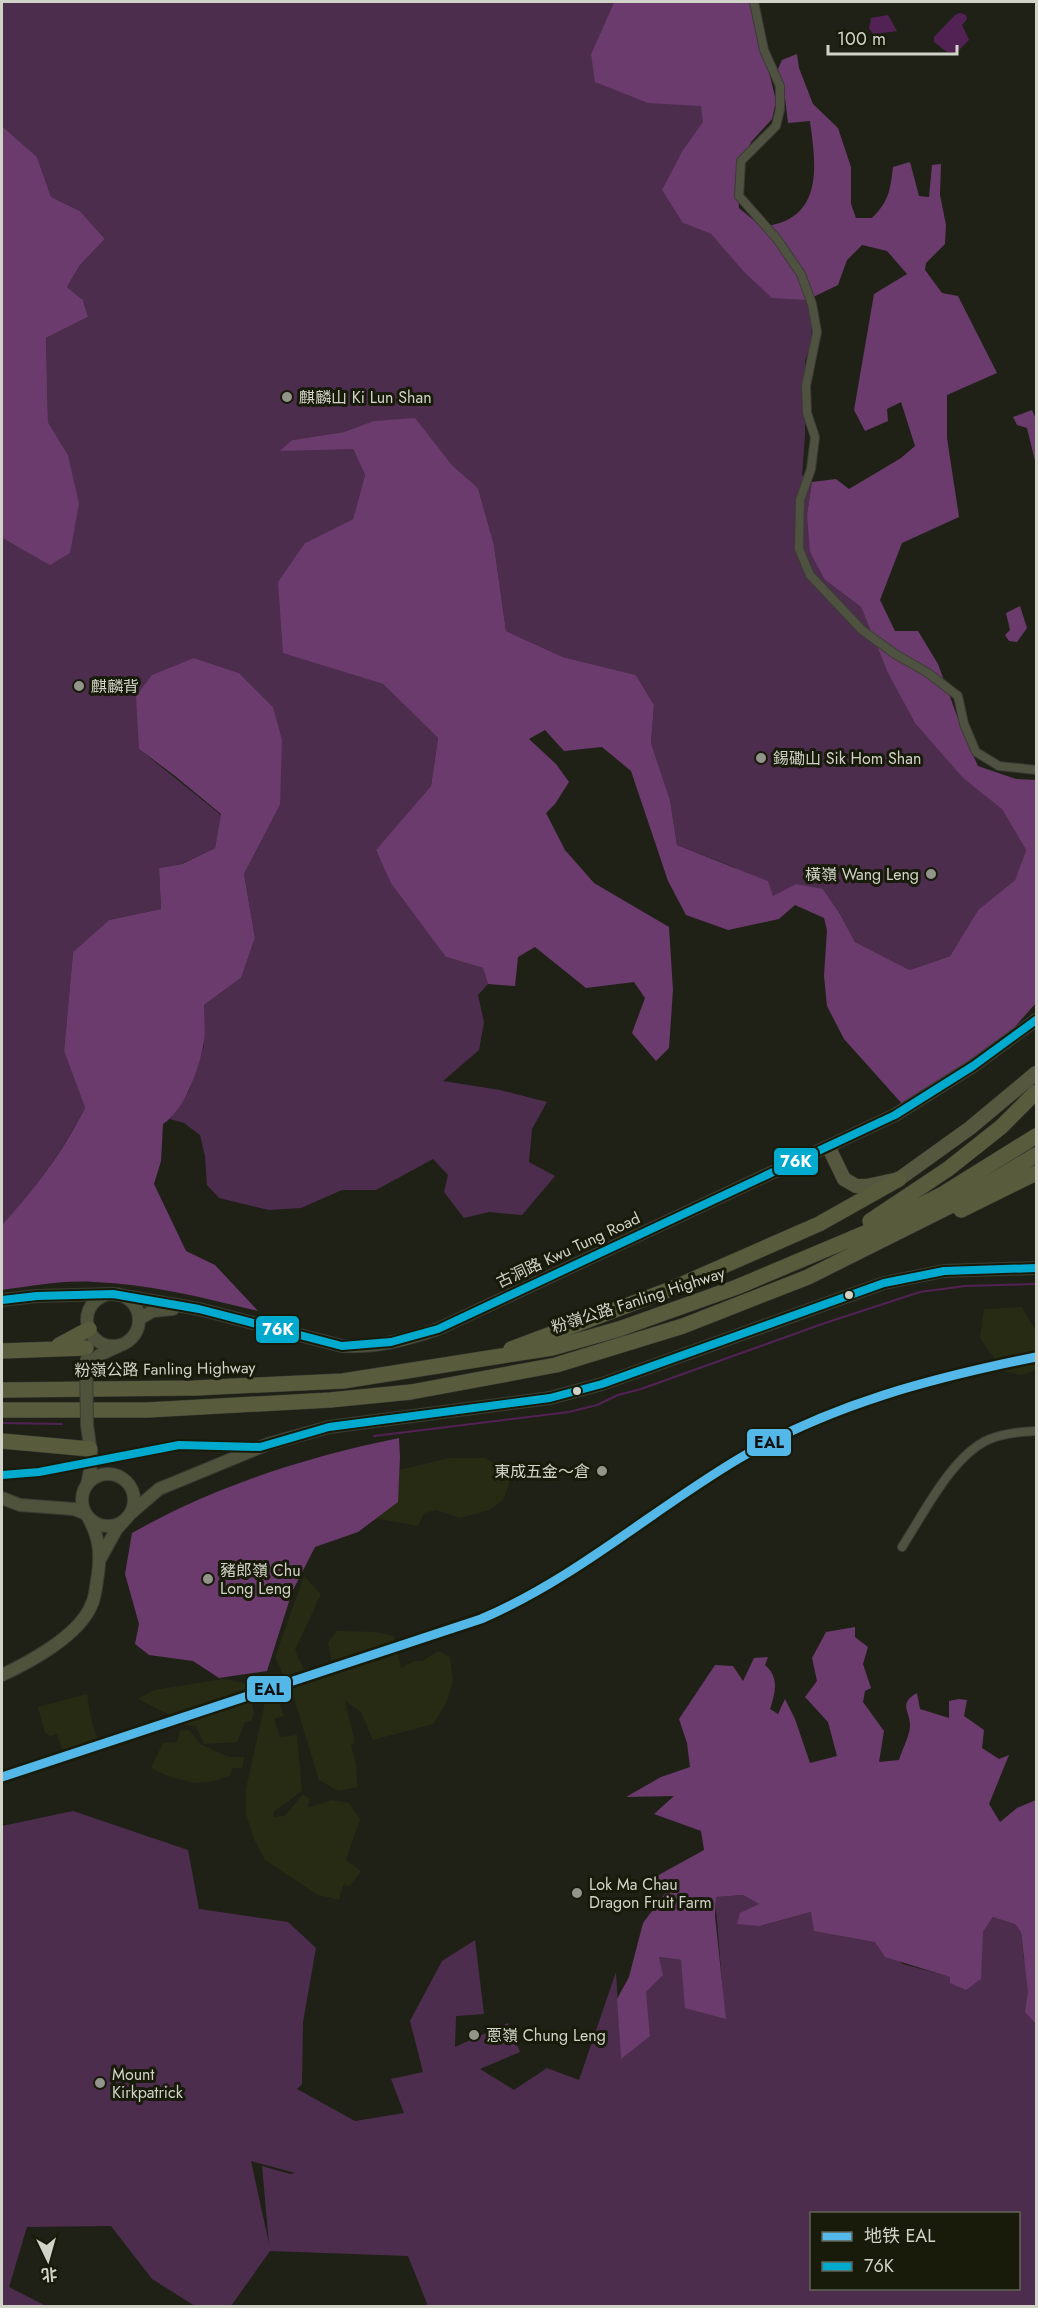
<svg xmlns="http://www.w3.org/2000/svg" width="1038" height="2308" font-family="Jost,'Noto Sans SC',sans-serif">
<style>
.built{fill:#282b14}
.green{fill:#4d2d4d;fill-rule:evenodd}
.forest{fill:#6a3b6c}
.water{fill:#532255}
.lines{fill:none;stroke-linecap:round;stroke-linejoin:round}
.stream{stroke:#532255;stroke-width:2}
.street-casing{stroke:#3b3d34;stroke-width:10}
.secondary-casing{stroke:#3b3d34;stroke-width:14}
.primary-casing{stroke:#3b3d34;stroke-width:15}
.highway-casing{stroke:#3b3d34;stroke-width:16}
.street{stroke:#4f5241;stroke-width:8}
.secondary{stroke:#4f533c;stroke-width:12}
.primary{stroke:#55583e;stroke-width:14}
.highway{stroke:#585c3c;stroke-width:15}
.secondary-bridge-casing{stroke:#3b3d34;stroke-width:14;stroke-linecap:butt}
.secondary-bridge{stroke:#4f533c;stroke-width:12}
.bus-1-casing{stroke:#181b0a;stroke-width:12}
.bus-1{stroke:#00a9ce;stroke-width:8}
.metro-1-casing{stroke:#181b0a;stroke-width:14}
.metro-1{stroke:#53b7e8;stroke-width:9}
.poi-dot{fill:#93958a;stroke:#181b0a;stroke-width:2}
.bus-dot{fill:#d1d3c8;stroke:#181b0a;stroke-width:2}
.labels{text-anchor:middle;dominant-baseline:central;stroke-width:6;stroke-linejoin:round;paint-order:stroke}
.poi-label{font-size:16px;fill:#d1d3c8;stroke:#181b0a;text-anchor:start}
.street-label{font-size:16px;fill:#d1d3c8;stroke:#181b0a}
.line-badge{stroke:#181b0a;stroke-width:2}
.badge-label{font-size:16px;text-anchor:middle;font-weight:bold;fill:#fff}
.pale-badge-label{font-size:16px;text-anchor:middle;font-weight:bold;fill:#111}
</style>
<rect width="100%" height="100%" fill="#1f2117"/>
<path class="built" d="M1022 1307 1036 1331V1370L1021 1375 1003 1371 980 1338 984 1309Z
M450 1458H485L506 1470 512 1477 503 1500 489 1510 460 1518 436 1510 424 1513 418 1526 363 1516 383 1474Z
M304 1576 321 1594 295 1650 305 1673 334 1674 328 1642 337 1631 376 1632 394 1636 401 1668 414 1661H422L438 1651 450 1657 453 1682 445 1705 433 1724 373 1740 361 1712 345 1701 355 1743 351 1745 356 1764 357 1787 338 1791 319 1780 294 1698 275 1657Z
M224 1679 248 1684 254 1713 251 1721 245 1722 237 1742 204 1744 196 1726 174 1723 170 1715 138 1699 154 1690Z
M270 1680 284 1716 274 1719 280 1737 297 1735 302 1791 273 1812 274 1817 285 1816 302 1795 309 1798 308 1808 332 1800 349 1803 360 1819 346 1860 361 1871 350 1886 343 1885 339 1900 318 1895 265 1860 254 1839 246 1814V1789Z
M87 1694 91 1719 102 1752 66 1762 57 1734 50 1736 45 1733 38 1707Z
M189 1730 200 1744 229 1757H244L242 1768H232L231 1775 214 1781 194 1783 170 1777 151 1768 163 1743 177 1742 180 1731Z"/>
<path class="green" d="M2 2H614L591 54 730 91 683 223 711 234 740 267 807 300 812 323 811 344 805 361V436L802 475 812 482 807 514 825 580 861 607 887 671 964 779 1002 808 1026 850 1015 880 978 910 950 956 910 970 855 942 840 914 823 889 773 896 734 867 677 845 670 800 651 743 654 705 636 675 563 657 506 631 494 545 478 488 452 465 415 419 373 421 344 432 292 440 353 449 365 475 353 519 305 543 283 652 383 684 438 738 431 786 376 851 446 957 483 968 488 984 478 995 484 1022 479 1050 443 1081 500 1090 547 1102 532 1129 529 1162 555 1176 522 1215 489 1212 464 1218 444 1192 448 1175 433 1159 376 1190H342L301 1208 269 1210 219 1198 207 1185 205 1156 200 1135 184 1123 170 1119 189 1091 204 1046V1005L241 978 255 938 244 874 280 805 273 707 239 673 194 658 139 749 221 815 215 848 181 864 159 868 161 909 109 920 73 952 64 1051 85 1108C61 1153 38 1185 4 1224H2V538L18 547 68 455 48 422 46 338 88 317 83 300 67 287 80 265 105 239 80 211 51 197 37 157 2 126Z
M73 1811 188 1850 199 1909 288 1922 316 1948 303 2022 302 2084 297 2089 355 2121 404 2113 391 2079 423 2072 410 2021 442 1961 475 1940 484 2014 456 2016 455 2047 508 2023 520 2052 480 2069 514 2090 547 2068 579 2080 616 1972 621 2058 659 1957 681 1960 725 2018 715 1897 743 1895 759 1904 761 1926 811 1912 875 1942 903 1964 951 1977 981 1979 980 1936 993 1917 1015 1920 1021 1932 1024 1960 1036 1981V2306H428L408 2256 270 2251 231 2306H195L152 2279 111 2226 27 2227 9 2287 46 2306H2V1826ZM251 2161 295 2173 290 2174 262 2166 269 2244ZM812 2214H1018V2288H812Z"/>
<path class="forest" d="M614 2H752L776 101 772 119 751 142 737 178 739 208 763 228C770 225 778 224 785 221 824 204 814 154 810 121L788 123 785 98 778 69 782 60 797 54 799 68 813 104 838 128 851 167V204L856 218H872C889 201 890 191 893 167L910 162 919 196 929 197 932 165 941 164 940 195 946 225 945 244 926 263 925 270 942 293 958 296 997 373 947 395V438L959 517 902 543 880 600 895 631H918L938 664 964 735 978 766 1016 779 1036 780V1003L1012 1030 945 1084 904 1106 844 1039 827 1006 824 976 827 930 824 918 795 905 779 919 728 930 686 915 668 881 631 771 602 747 564 751 545 730 529 739 556 764 569 782 555 804 546 813 565 850 594 883 669 927 673 990 669 1048 656 1061 632 1033 645 998 634 982 586 988 535 947 518 957 515 986 488 984 483 968 446 957 391 883 376 850 431 786 438 738 383 684 283 653 278 582 305 543 353 519 365 475 353 449 280 451 292 440 344 432 373 421 415 418 452 465 478 488 494 545 506 631 563 657 636 675 654 705 651 743 670 800 677 845 768 881 773 896 796 884 823 889 840 914 855 942 910 970 950 956 978 910 1015 880 1026 850 1002 809 964 779 915 723 887 671 861 607 825 580 810 552 807 514 812 482 836 479 849 489 901 458 915 446 901 402 887 409 888 421 865 431 854 410 874 294 907 274 887 251 862 245 847 260 838 285 807 300 772 298 744 272 711 234 683 223 662 190 683 150 703 122 701 106 648 103 595 82 591 54Z
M2 126 37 157 51 197 80 211 105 239 80 265 67 287 83 300 88 317 46 338 48 422 68 455 79 504 70 553 50 565 2 538Z
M1032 410 1036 419V465L1027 428 1017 425 1013 417Z
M1020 606 1027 628 1017 642 1009 641 1005 635 1010 630 1006 613Z
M194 658 239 673 273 707 282 740 280 805 244 874 255 938 241 978 204 1005C204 1018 206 1034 203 1047 198 1071 184 1111 163 1124L161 1161 154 1184 186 1251 215 1265 258 1311C204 1298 150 1284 94 1282 63 1280 32 1286 2 1290V1224L4 1223C37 1186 62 1153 85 1108L64 1051 73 952 109 920 161 909 159 868 182 864 215 848 221 814 175 776 139 749 136 696 152 675Z
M399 1438 400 1457 398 1502 358 1532 315 1547 292 1592 267 1671 219 1678 193 1661 149 1655 135 1644 139 1624 125 1574 132 1533C215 1486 306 1457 399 1438Z
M855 1627V1637L868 1647 863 1664 871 1688 865 1691 863 1702 884 1731 879 1762 899 1760C902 1750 909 1737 910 1727 911 1712 897 1704 917 1693L920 1709 949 1718V1701L959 1699 967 1700 964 1716 984 1730 982 1748 999 1759 1009 1755 989 1804 1000 1822 1017 1808 1036 1800V2024L1025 2012 1028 1992 1021 1932 1015 1924 993 1917 983 1932 981 1979 966 1990 950 1983V1977L885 1957 875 1942 814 1931 811 1912 760 1926 737 1924 740 1913 759 1904 743 1895 716 1897 715 1916 726 2019 685 2008 681 1960 659 1957 663 1975 646 1992 650 2036 621 2059 617 1999 629 1977 643 1923 667 1891 655 1877 704 1850 701 1831 654 1814 674 1796 626 1797 661 1777 690 1767 687 1743 679 1719 715 1665 733 1666 743 1681 754 1658 768 1657 765 1665C780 1678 775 1693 770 1709L778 1714 785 1699 795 1719 810 1763 837 1756 828 1722 805 1697 817 1681 812 1658 826 1632Z"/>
<path class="water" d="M960 13 966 15 967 19 962 25 969 40 956 53 947 52 934 42V37L955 15Z
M888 15 897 31 873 34 869 28 871 18Z"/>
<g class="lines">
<path class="stream" d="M2 1423 62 1424
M374 1436 569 1412 597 1405 618 1395 641 1389 825 1323 920 1292 965 1286 1036 1284"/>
<defs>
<path id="street" d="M754 2 764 50 780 86V109L776 126 741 161 739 196 777 239 801 274 812 304 817 332 806 386 807 413 815 437 811 469 800 500 799 549 810 575 862 630 895 654 928 673 958 696 964 724 976 752 999 766 1036 770
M902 1547C924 1513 953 1454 990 1439 1005 1433 1021 1432 1036 1431"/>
<path id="secondary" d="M87 1320a26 26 0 1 1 52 0a26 26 0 1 1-52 0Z
M2 1300 37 1296 113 1294 199 1309 342 1346C376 1348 406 1340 438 1329L895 1115 973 1066 1036 1020
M139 1319 153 1311 173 1309
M86 1370C92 1356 106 1352 119 1346
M82 1500a26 26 0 1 1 52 0a26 26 0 1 1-52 0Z
M87 1485 92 1460 87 1425
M2 1498 20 1505 74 1509 86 1514
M100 1559 116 1530 130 1514 159 1489 268 1444 329 1427 550 1398 602 1384 884 1283 944 1271 1036 1268
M2 1675C30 1662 78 1636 91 1606 96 1597 96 1584 98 1574 101 1552 99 1537 88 1517"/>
<path id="primary" d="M829 1148 844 1179 856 1186H867L899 1179 970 1128 1036 1073"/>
<path id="highway" d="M961 1210 1036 1173
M870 1221 948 1169 1001 1127 1036 1092
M59 1345 89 1329
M511 1349 671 1289 819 1224 899 1179
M2 1351 86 1348
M2 1390 195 1388 343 1381 552 1348 619 1329 737 1287 872 1230 941 1195 1036 1136
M2 1410H147L330 1400 411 1392 556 1365 683 1326 808 1277 950 1206 1036 1155
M2 1441 90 1449"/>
</defs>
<use href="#street" class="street-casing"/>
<use href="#secondary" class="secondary-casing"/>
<use href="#primary" class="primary-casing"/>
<use href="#highway" class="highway-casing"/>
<use href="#street" class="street"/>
<use href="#secondary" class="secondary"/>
<use href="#primary" class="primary"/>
<use href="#highway" class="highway"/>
<defs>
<path id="secondary-bridge" d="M86 1360 87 1425"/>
</defs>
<use href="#secondary-bridge" class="secondary-bridge-casing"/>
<use href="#secondary-bridge" class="secondary-bridge"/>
<defs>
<path id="bus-1" d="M2 1300 37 1296 113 1294 199 1309 342 1346 391 1342 438 1329 895 1115 973 1066 1036 1020
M2 1475 39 1472 179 1445 260 1447 329 1427 550 1398 602 1384 884 1283 944 1271 1036 1268"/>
</defs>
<use href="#bus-1" class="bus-1-casing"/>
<use href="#bus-1" class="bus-1"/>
<defs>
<path id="metro-1" d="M2 1777 481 1619C575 1579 652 1510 740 1458 832 1404 932 1378 1036 1357"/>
</defs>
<use href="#metro-1" class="metro-1-casing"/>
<use href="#metro-1" class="metro-1"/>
</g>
<g class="poi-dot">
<circle cx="287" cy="397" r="6"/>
<circle cx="79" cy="686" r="6"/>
<circle cx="761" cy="758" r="6"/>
<circle cx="931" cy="874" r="6"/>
<circle cx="602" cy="1471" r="6"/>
<circle cx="208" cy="1579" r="6"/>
<circle cx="577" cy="1893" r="6"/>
<circle cx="474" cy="2035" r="6"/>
<circle cx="100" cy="2083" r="6"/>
</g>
<g class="bus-dot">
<circle cx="849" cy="1295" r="5"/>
<circle cx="577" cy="1391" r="5"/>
</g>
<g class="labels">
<g class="poi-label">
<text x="299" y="397">麒麟山 Ki Lun Shan</text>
<text x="91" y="686">麒麟背</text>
<text x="773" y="758">錫磡山 Sik Hom Shan</text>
<text x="919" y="874" text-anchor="end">橫嶺 Wang Leng</text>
<text x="590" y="1471" text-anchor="end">東成五金～倉</text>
<text x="220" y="1570">豬郎嶺 Chu<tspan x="220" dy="18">Long Leng</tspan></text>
<text x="589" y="1884">Lok Ma Chau<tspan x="589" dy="18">Dragon Fruit Farm</tspan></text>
<text x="486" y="2035">蔥嶺 Chung Leng</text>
<text x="112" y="2074">Mount<tspan x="112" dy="18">Kirkpatrick</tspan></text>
</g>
<g class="street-label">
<text transform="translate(568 1250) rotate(-25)">古洞路 Kwu Tung Road</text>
<text transform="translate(638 1300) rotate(-18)">粉嶺公路 Fanling Highway</text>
<text transform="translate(165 1369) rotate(-1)">粉嶺公路 Fanling Highway</text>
</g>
</g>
<g class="line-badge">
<rect x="773" y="1147" width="46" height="29" rx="6" fill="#00a9ce"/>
<rect x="255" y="1315" width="45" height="29" rx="6" fill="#00a9ce"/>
<rect x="746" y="1428" width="46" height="29" rx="6" fill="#53b7e8"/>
<rect x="246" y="1675" width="46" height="28" rx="6" fill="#53b7e8"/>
</g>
<g class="badge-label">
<text x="796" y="1167">76K</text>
<text x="278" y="1335">76K</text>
</g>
<g class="pale-badge-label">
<text x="769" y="1448">EAL</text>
<text x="269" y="1695">EAL</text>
</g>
<rect width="1038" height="2308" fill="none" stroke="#d1d3c8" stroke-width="6"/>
<rect x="810" y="2212" width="210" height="78" fill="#181b0a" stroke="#626556" stroke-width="1.5"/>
<rect x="822" y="2232" width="30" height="9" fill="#53b7e8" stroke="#626556" stroke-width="1.5"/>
<text x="864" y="2242" font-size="18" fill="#d1d3c8">地铁 EAL</text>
<rect x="822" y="2262" width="30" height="9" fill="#00a9ce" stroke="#626556" stroke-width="1.5"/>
<text x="864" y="2272" font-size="18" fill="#d1d3c8">76K</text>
<g transform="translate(48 2260) rotate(175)" stroke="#181b0a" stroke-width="4.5" paint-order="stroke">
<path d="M0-4.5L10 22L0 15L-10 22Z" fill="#d1d3c8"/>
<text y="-9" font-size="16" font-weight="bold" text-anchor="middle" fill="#d1d3c8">北</text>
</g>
<path d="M828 45v9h129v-9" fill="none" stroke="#d1d3c8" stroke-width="3"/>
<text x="837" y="45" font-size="18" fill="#d1d3c8" stroke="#181b0a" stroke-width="4.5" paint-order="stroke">100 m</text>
</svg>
